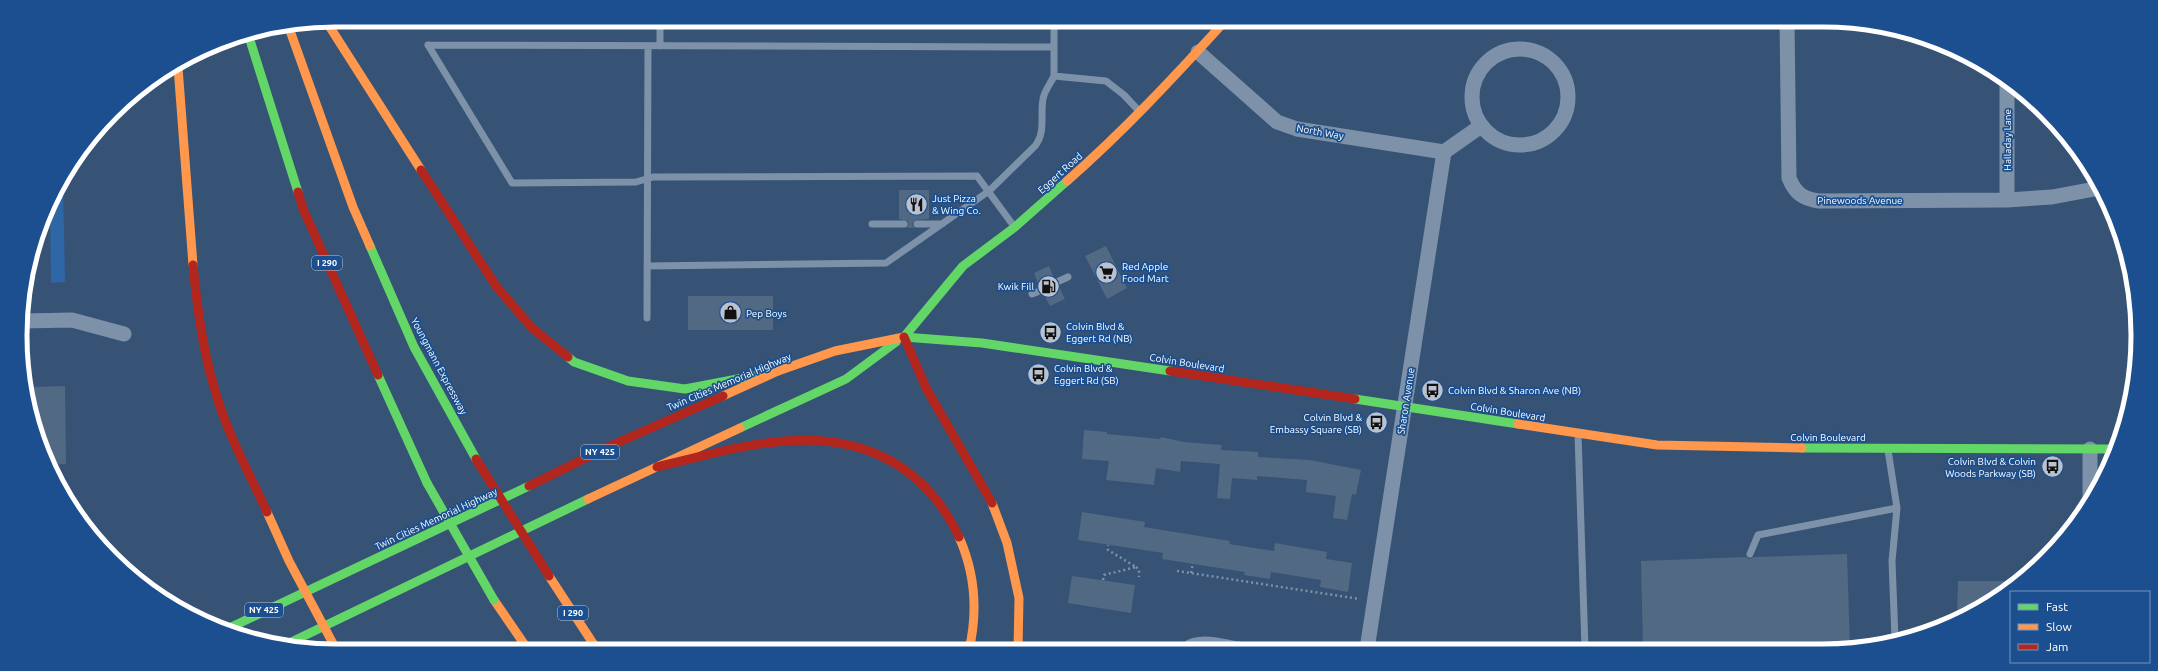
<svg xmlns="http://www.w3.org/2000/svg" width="2158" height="671" font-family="Ubuntu,sans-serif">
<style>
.green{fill:#2f66a5}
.building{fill:#526984}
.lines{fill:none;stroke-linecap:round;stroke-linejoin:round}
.path{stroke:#7d92a8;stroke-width:2.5;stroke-dasharray:2 3;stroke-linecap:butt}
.lane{stroke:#7d92a8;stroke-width:7}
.street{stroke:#7d92a8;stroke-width:15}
.fast{stroke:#63d668;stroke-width:9}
.slow{stroke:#ff974d;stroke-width:9}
.jam{stroke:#b3261e;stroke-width:9}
.fast-bridge{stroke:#63d668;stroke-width:9}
.jam-bridge{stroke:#b3261e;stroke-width:9}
.labels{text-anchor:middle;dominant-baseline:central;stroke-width:3.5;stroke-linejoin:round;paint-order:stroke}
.shield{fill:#1b4f8f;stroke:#bbcadd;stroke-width:1}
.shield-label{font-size:9px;font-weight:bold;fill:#fff}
.street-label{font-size:10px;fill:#fff;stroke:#1b4f8f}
.poi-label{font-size:10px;fill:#fff;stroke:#1b4f8f;text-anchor:start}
.rim{fill:none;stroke:#fff;stroke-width:5}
</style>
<rect width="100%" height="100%" fill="#365274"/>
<path class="green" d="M63 179 65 282 51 283 50 204 53 196Z"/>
<path class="building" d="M899 190H929V219L915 220 912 224 914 228H907L908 221 899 219Z
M1106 246 1127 288 1107 299 1085 256Z
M1049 266 1054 278 1053 284 1059 287 1065 299 1050 306 1044 295 1046 288 1043 285 1039 286 1034 273Z
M688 296H773V330H688Z
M65 386 66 464 52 465 32 419 31 387Z
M1084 430 1107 432V434L1160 439 1161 437 1184 442 1222 445 1221 450 1258 452V457L1310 460 1361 470 1356 495 1352 494 1347 520 1333 518 1336 496 1306 492 1307 480 1257 476V480L1232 478 1230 499 1217 498 1220 464 1181 461 1180 472 1156 468 1154 485 1106 480 1109 461 1082 459Z
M1082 512 1145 522 1144 527 1230 541 1229 544 1274 551 1275 543 1327 552 1326 559 1352 563 1348 592 1320 587 1321 580 1271 572 1270 579 1244 575 1245 572 1162 559 1163 553 1078 540Z
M1847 554 1850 648 1643 649 1641 561 1746 557 1750 559 1754 557Z
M1072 576 1135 585 1131 613 1068 603Z
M1958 581H2014L1957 620Z"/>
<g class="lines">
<path class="path" d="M1136 567 1139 570V577
M1177 571 1360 599
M1191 573 1193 563
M1103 580 1104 575 1136 567 1108 550V545"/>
<path class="lane" d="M1054 20V76L1106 81 1124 95 1139 111
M428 45 512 183 636 182 653 177 977 176 1013 225
M428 45 1054 47
M660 46V20
M872 224H904
M917 224H942
M647 266 886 263 989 191 1035 146C1046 132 1040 116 1043 99 1044 91 1051 83 1054 76
M1057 282 1068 277
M1032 294 1042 290
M647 318 648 46
M1578 434 1585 649
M1888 450 1897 508 1892 561 1895 639
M1750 554 1758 535 1897 508"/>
<path class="street" d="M1787 20 1789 178C1795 193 1803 199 1819 201L2007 200 2052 197 2100 188
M1472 97a48 48 0 1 1 96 0a48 48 0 1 1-96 0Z
M1198 52 1277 122 1297 129 1444 152
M2007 80V200
M1444 152 1481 126
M22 321 72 320 124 334
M2090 501V449
M1187 649C1201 639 1222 647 1238 649
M1367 649 1444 152"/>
<path class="fast" d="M248 34 298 192
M370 246 414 347 476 459
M904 337 982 343 1170 371
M904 337 963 266 1015 227 1067 181
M568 357 574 362 628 381 685 389 778 371
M378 375 427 483
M1355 399 1518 424
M740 428 846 379 896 342
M1802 448 2112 449
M225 630 529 486
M283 646 588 499"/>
<path class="slow" d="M326 21 421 170
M288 25 353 207 370 246
M178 67 193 265
M1067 181C1124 131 1175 76 1226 20
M723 396 778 371 835 351 904 337
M1518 424 1657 445 1802 448
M588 499 740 428
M992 503 1007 543 1019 598 1018 650
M267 512 289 561 337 651
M959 537C975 573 978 611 969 650
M549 576 598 651
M494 600 529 651"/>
<path class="jam" d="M421 170 496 286 532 328 568 357
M298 192 303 209 378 375
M193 265C197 308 203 353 216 394 228 435 249 473 267 512
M904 337 926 388 992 503
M1170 371 1355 399
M657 467C733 449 818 420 891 461 921 478 944 505 959 537
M529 486 608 447 723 396"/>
<path class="fast-bridge" d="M427 483 494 600"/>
<path class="jam-bridge" d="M476 459 549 576"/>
</g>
<defs>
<symbol id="restaurant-disc" viewBox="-11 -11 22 22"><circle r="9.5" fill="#b9c2ce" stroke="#1b4f8f"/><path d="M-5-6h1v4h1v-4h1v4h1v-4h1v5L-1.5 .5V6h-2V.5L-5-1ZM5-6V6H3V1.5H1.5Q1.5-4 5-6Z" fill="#111"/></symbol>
<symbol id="supermarket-disc" viewBox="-11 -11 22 22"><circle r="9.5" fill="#b9c2ce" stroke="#1b4f8f"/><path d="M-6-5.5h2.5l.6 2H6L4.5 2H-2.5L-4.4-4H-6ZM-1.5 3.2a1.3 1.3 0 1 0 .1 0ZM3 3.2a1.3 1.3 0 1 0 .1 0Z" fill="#111"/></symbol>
<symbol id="fuel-disc" viewBox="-11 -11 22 22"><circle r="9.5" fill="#b9c2ce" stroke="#1b4f8f"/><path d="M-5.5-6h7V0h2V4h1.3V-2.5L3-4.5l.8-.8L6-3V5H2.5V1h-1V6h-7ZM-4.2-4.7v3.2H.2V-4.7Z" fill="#111"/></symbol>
<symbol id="shop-disc" viewBox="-11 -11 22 22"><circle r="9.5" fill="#b9c2ce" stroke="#1b4f8f"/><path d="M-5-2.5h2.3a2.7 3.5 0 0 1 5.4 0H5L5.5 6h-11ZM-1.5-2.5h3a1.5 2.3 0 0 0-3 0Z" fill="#111"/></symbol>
<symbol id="bus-disc" viewBox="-11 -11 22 22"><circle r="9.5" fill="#b9c2ce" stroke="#1b4f8f"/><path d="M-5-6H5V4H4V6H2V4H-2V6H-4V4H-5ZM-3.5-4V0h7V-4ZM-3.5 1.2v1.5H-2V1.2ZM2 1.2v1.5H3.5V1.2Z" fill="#111"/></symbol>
</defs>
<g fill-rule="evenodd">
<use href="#restaurant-disc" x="904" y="192" width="25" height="25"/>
<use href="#supermarket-disc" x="1094" y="260" width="25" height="25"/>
<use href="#fuel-disc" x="1036" y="274" width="25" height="25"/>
<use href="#shop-disc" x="718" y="300" width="25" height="25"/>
<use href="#bus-disc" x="1038" y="320" width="25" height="25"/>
<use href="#bus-disc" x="1026" y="362" width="25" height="25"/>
<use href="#bus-disc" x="1420" y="378" width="25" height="25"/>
<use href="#bus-disc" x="1364" y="410" width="25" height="25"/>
<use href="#bus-disc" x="2040" y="454" width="25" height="25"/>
</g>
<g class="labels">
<g class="shield">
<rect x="312" y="256" width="30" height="14" rx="3"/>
<rect x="581" y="445" width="38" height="14" rx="3"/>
<rect x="245" y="603" width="38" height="14" rx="3"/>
<rect x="558" y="606" width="30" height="14" rx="3"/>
</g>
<g class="shield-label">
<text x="327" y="263">I 290</text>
<text x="600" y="452">NY 425</text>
<text x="264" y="610">NY 425</text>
<text x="573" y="613">I 290</text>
</g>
<g class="street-label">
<text transform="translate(1320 132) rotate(10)">North Way</text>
<text transform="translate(2007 140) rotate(-90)">Halladay Lane</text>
<text transform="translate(1060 173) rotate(-42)">Eggert Road</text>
<text x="1860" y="200">Pinewoods Avenue</text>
<text transform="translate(1187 363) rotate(9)">Colvin Boulevard</text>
<text transform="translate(439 366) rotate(62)">Youngmann Expressway</text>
<text transform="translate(729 382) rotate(-23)">Twin Cities Memorial Highway</text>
<text transform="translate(1406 401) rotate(-81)">Sharon Avenue</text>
<text transform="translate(1508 412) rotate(9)">Colvin Boulevard</text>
<text x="1828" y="437">Colvin Boulevard</text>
<text transform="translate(436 519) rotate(-25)">Twin Cities Memorial Highway</text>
</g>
<g class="poi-label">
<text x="932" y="198">Just Pizza<tspan x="932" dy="12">&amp; Wing Co.</tspan></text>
<text x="1122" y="266">Red Apple<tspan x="1122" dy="12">Food Mart</tspan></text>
<text x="1034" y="286" text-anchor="end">Kwik Fill</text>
<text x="746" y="313">Pep Boys</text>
<text x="1066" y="326">Colvin Blvd &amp;<tspan x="1066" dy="12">Eggert Rd (NB)</tspan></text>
<text x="1054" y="368">Colvin Blvd &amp;<tspan x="1054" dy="12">Eggert Rd (SB)</tspan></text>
<text x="1448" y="390">Colvin Blvd &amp; Sharon Ave (NB)</text>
<text x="1362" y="417" text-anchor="end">Colvin Blvd &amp;<tspan x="1362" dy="12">Embassy Square (SB)</tspan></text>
<text x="2036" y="461" text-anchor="end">Colvin Blvd &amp; Colvin<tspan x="2036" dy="12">Woods Parkway (SB)</tspan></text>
</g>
</g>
<path d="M0 0H2158V671H0ZM335 27H1823A308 308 0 0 1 2131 335V336A308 308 0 0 1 1823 644H335A308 308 0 0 1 27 336V335A308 308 0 0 1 335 27Z" fill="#1b4f8f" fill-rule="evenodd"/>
<path class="rim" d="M335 27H1823A308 308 0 0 1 2131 335V336A308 308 0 0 1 1823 644H335A308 308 0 0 1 27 336V335A308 308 0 0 1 335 27Z"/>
<rect x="2010" y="591" width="140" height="72" fill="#1b4f8f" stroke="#7695bc"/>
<rect x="2018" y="604" width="20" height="6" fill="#63d668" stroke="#7695bc"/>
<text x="2046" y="611" font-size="12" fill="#ffffff">Fast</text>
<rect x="2018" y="624" width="20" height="6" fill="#ff974d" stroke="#7695bc"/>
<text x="2046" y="631" font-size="12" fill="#ffffff">Slow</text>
<rect x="2018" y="644" width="20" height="6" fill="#b3261e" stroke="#7695bc"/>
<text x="2046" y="651" font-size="12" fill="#ffffff">Jam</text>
</svg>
